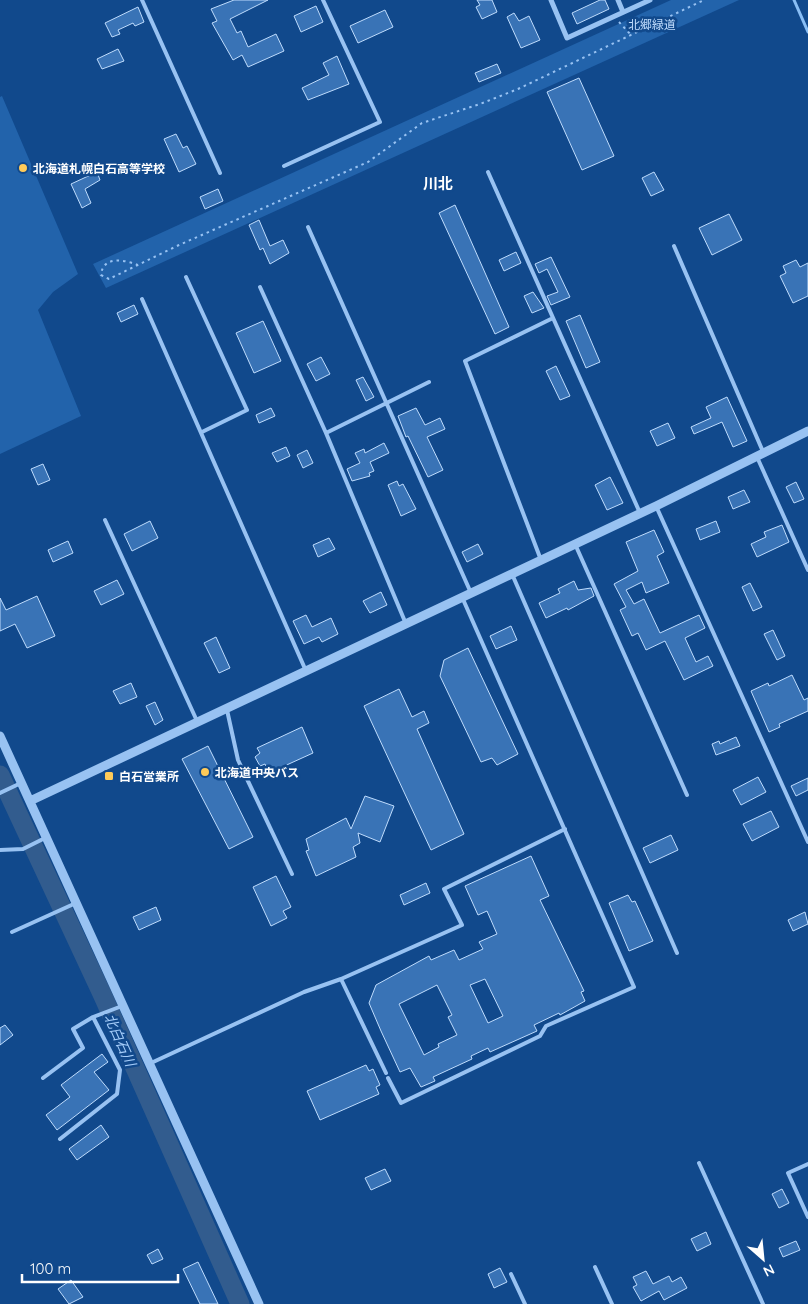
<svg xmlns="http://www.w3.org/2000/svg" width="808" height="1304" font-family="Quicksand,'Noto Sans JP',sans-serif">
<style>
.green{fill:#2263ab}
.lines{fill:none;stroke-linecap:round;stroke-linejoin:round}
.stream{stroke:#89bef5;stroke-width:3}
.river{stroke:#325c8e;stroke-width:19}
.building{fill:#3973b6;stroke:#bfdcfd;fill-rule:evenodd}
.path{stroke:#98c2f2;stroke-width:2;stroke-dasharray:2.5 4;stroke-linecap:butt}
.service{stroke:#98c2f2;stroke-width:4}
.minor{stroke:#98c2f2;stroke-width:5}
.tertiary{stroke:#98c2f2;stroke-width:9}
.poi-dot{fill:#ffcb59;stroke:#11498c;stroke-width:2}
.labels{text-anchor:middle;dominant-baseline:central;stroke-width:5;stroke-linejoin:round;paint-order:stroke}
.park-label{font-size:12px;fill:#bfdcfd;stroke:#11498c}
.poi-label{font-size:12px;font-weight:bold;fill:#fff;stroke:#11498c;text-anchor:start}
.water-label{font-size:14px;font-style:italic;fill:#a4ccf9;stroke:#11498c}
.quarter-label{font-size:15px;font-weight:bold;fill:#fff;stroke:#11498c}
</style>
<rect width="100%" height="100%" fill="#11498c"/>
<path class="green" d="M671 0H739L106 288 93 264Z
M2 96 78 274 53 292 38 310 81 416 0 454V97Z"/>
<g class="lines">
<path class="stream" d="M794 0 808 32"/>
<path class="river" d="M0 775 103 996 240 1304"/>
</g>
<path class="building" d="M234 0H268L230 19 237 33 241 31 248 47 276 34 284 51 248 67 242 55 233 60 212 23 217 21 211 9Z
M477 0H492L497 12 482 19 476 7 480 5Z
M600 0H605L609 9 577 24 572 13Z
M316 6 323 22 301 32 294 16Z
M138 7 144 22 135 26 133 23 118 30 120 34 112 37 105 23Z
M385 10 393 27 358 43 350 26Z
M514 13 519 21 529 16 540 40 521 48 507 17Z
M118 49 124 61 102 69 97 59Z
M337 56 349 84 308 100 302 88 329 75 323 63Z
M497 64 501 73 479 82 475 73Z
M579 78 614 156 582 170 547 92Z
M176 134 183 148 187 146 196 164 179 172 164 139Z
M97 172 100 180 85 189 91 203 82 208 71 184Z
M654 172 664 190 651 196 642 178Z
M218 189 223 201 205 209 200 197Z
M455 205 509 327 495 334 439 213Z
M729 214 742 240 712 255 699 228Z
M259 220 270 246 283 240 289 253 270 264 263 248 260 250 249 225Z
M516 252 521 263 504 271 499 260Z
M551 257 570 297 551 305 547 296 558 292 547 269 539 273 535 264Z
M796 260 800 267 808 263V296L793 303 780 276 786 273 783 266Z
M533 292 544 308 532 313 524 296Z
M134 305 138 314 121 322 117 313Z
M580 315 600 362 586 368 566 321Z
M263 321 281 361 254 373 236 333Z
M321 357 330 374 316 381 307 364Z
M556 366 570 396 560 400 546 371Z
M363 377 374 397 366 401 356 380Z
M727 397 747 441 733 447 722 422 694 434 691 427 711 418 706 407Z
M271 408 275 416 259 423 256 415Z
M416 408 425 425 440 418 445 429 427 437 443 470 428 477 408 436 406 437 398 416Z
M668 423 675 438 657 446 650 431Z
M384 443 389 453 370 462 374 471 369 473 370 476 352 481 347 469 360 463 355 453 364 449 365 453Z
M286 447 290 456 277 462 272 453Z
M307 450 313 463 303 468 297 455Z
M43 464 50 480 38 485 31 469Z
M610 477 623 503 607 510 595 485Z
M397 481 399 486 403 484 416 509 401 516 388 485Z
M796 482 804 499 794 503 786 487Z
M744 490 750 502 733 509 728 497Z
M150 521 158 538 132 551 124 534Z
M716 521 720 532 700 540 696 529Z
M782 525 789 542 757 557 751 544 766 537 764 532Z
M654 530 664 552 657 556 669 583 646 593 642 582 626 590 634 604 644 599 660 633 699 615 705 628 685 638 696 662 708 656 713 666 684 680 665 641 646 650 638 633 632 636 620 610 626 607 614 584 638 571 626 542Z
M329 538 335 549 318 557 313 545Z
M68 541 73 553 53 562 48 550Z
M478 544 483 554 467 562 462 552Z
M117 580 124 594 101 605 94 591Z
M574 581 578 590 591 588 594 596 568 610 567 608 546 618 539 603 560 593 558 589Z
M750 583 762 607 753 611 742 587Z
M381 592 387 605 370 613 363 601Z
M37 596 55 636 27 648 15 624 0 631V598L6 610Z
M306 615 312 627 331 618 338 634 322 642 319 637 304 644 293 621Z
M511 626 517 640 496 649 490 636Z
M773 630 785 656 777 660 764 634Z
M216 637 230 668 219 673 204 643Z
M468 648 518 754 497 765 492 758 481 762 440 676 444 660Z
M792 675 804 700 808 698V711L779 724 780 727 769 732 751 691 768 683 769 686Z
M131 683 137 697 120 704 113 691Z
M399 689 412 717 424 711 429 723 417 729 464 834 431 850 364 706Z
M155 702 163 720 155 725 146 706Z
M302 727 313 753 269 773 265 764 260 766 255 757 260 753 257 748Z
M736 737 740 746 716 755 712 744 719 741 720 744Z
M208 746 253 837 229 849 182 759Z
M758 777 766 792 741 805 733 790Z
M808 778V790L796 796 791 786Z
M365 796 394 806 380 842 358 833 360 843 353 847 356 857 316 876 306 851 309 850 306 839 346 818 351 829Z
M771 811 779 827 752 841 743 824Z
M671 835 678 850 650 863 643 848Z
M531 856 549 896 540 900 584 991 581 992 585 1001 560 1015 559 1013 534 1025 537 1031 490 1052 488 1048 471 1056 472 1059 433 1077 435 1081 421 1087 410 1068 400 1072 381 1031 369 1003 376 985 429 956 431 960 454 950 459 960 483 949 479 942 497 934 487 911 478 915 465 886ZM485 979 503 1016 488 1023 470 985ZM437 985 452 1015 448 1017 457 1035 438 1044 439 1047 424 1055 399 1004Z
M276 876 291 907 283 911 287 918 271 926 253 887Z
M426 883 430 893 404 905 400 895Z
M628 895 632 902 635 901 653 941 629 951 609 903Z
M156 907 161 920 139 930 133 917Z
M805 912 808 924 793 931 788 920Z
M5 1025 13 1035 0 1045V1028Z
M102 1054 108 1062 94 1072 109 1090 57 1130 46 1115 70 1097 61 1085Z
M366 1065 369 1071 373 1069 380 1085 376 1087 379 1094 320 1120 307 1091Z
M101 1125 109 1137 77 1160 69 1149Z
M385 1169 391 1181 371 1190 365 1178Z
M782 1189 789 1203 779 1208 772 1194Z
M706 1232 711 1244 697 1251 691 1239Z
M796 1241 800 1250 783 1257 779 1248Z
M158 1249 163 1259 152 1264 147 1255Z
M198 1262 218 1304H200L183 1269Z
M500 1268 507 1282 494 1288 488 1274Z
M646 1271 653 1284 669 1276 672 1282 681 1277 687 1288 664 1300 659 1291 641 1301 633 1287 637 1285 633 1277Z
M71 1280 83 1297 69 1304 58 1289Z"/>
<g class="lines">
<path class="path" d="M619 22 631 35
M138 265C125 260 103 255 101 275L109 279 179 245 368 162 422 123 480 104 518 89 704 0"/>
<path class="service" d="M142 0 220 173
M284 166 380 122 323 0
M488 172 640 513
M308 227 471 593
M674 246 764 454
M186 277 247 410 202 432
M260 287 326 433 406 624
M142 299 306 671
M326 433 429 382
M757 457 808 570
M656 506 808 842
M105 520 197 721
M575 544 687 795
M541 560 465 361 553 318
M512 574 677 953
M227 710 238 760 292 874
M0 793 21 783
M0 850 23 849 45 838
M12 932 76 903
M341 979 386 1073
M151 1063 304 992 341 979 462 925 444 889 565 829
M43 1078 83 1048 73 1029 93 1017 122 1006
M388 1078 401 1103 540 1036 546 1026 634 987 462 597
M60 1139 117 1094 120 1070 93 1017
M699 1163 763 1304
M808 1164 788 1173 808 1217
M595 1267 612 1304
M511 1274 525 1304"/>
<path class="minor" d="M551 0 567 38 650 0
M618 0 623 12"/>
<path class="tertiary" d="M0 736 259 1304
M30 801 656 506 808 431"/>
</g>
<g class="poi-dot">
<circle cx="23" cy="168" r="5"/>
<circle cx="205" cy="772" r="5"/>
<rect x="104" y="771" width="10" height="10" rx="2.5"/>
</g>
<g class="labels">
<g class="park-label">
<text x="652" y="24">北郷緑道</text>
</g>
<g class="poi-label">
<text x="33" y="168">北海道札幌白石高等学校</text>
<text x="215" y="772">北海道中央バス</text>
<text x="119" y="776">白石営業所</text>
</g>
<g class="water-label">
<text transform="translate(120 1040) rotate(66)">北白石川</text>
</g>
<g class="quarter-label">
<text x="438" y="183">川北</text>
</g>
</g>
<g transform="translate(763 1259) rotate(153)" stroke="#11498c" stroke-width="4" paint-order="stroke">
<path d="M0-4L9 19L0 12L-9 19Z" fill="#ffffff"/>
<text y="-8" font-size="14" font-weight="bold" text-anchor="middle" fill="#ffffff">N</text>
</g>
<path d="M22 1274v8h156v-8" fill="none" stroke="#ffffff" stroke-width="2.5"/>
<text x="30" y="1274" font-size="15" fill="#ffffff" stroke="#11498c" stroke-width="4" paint-order="stroke">100 m</text>
</svg>
